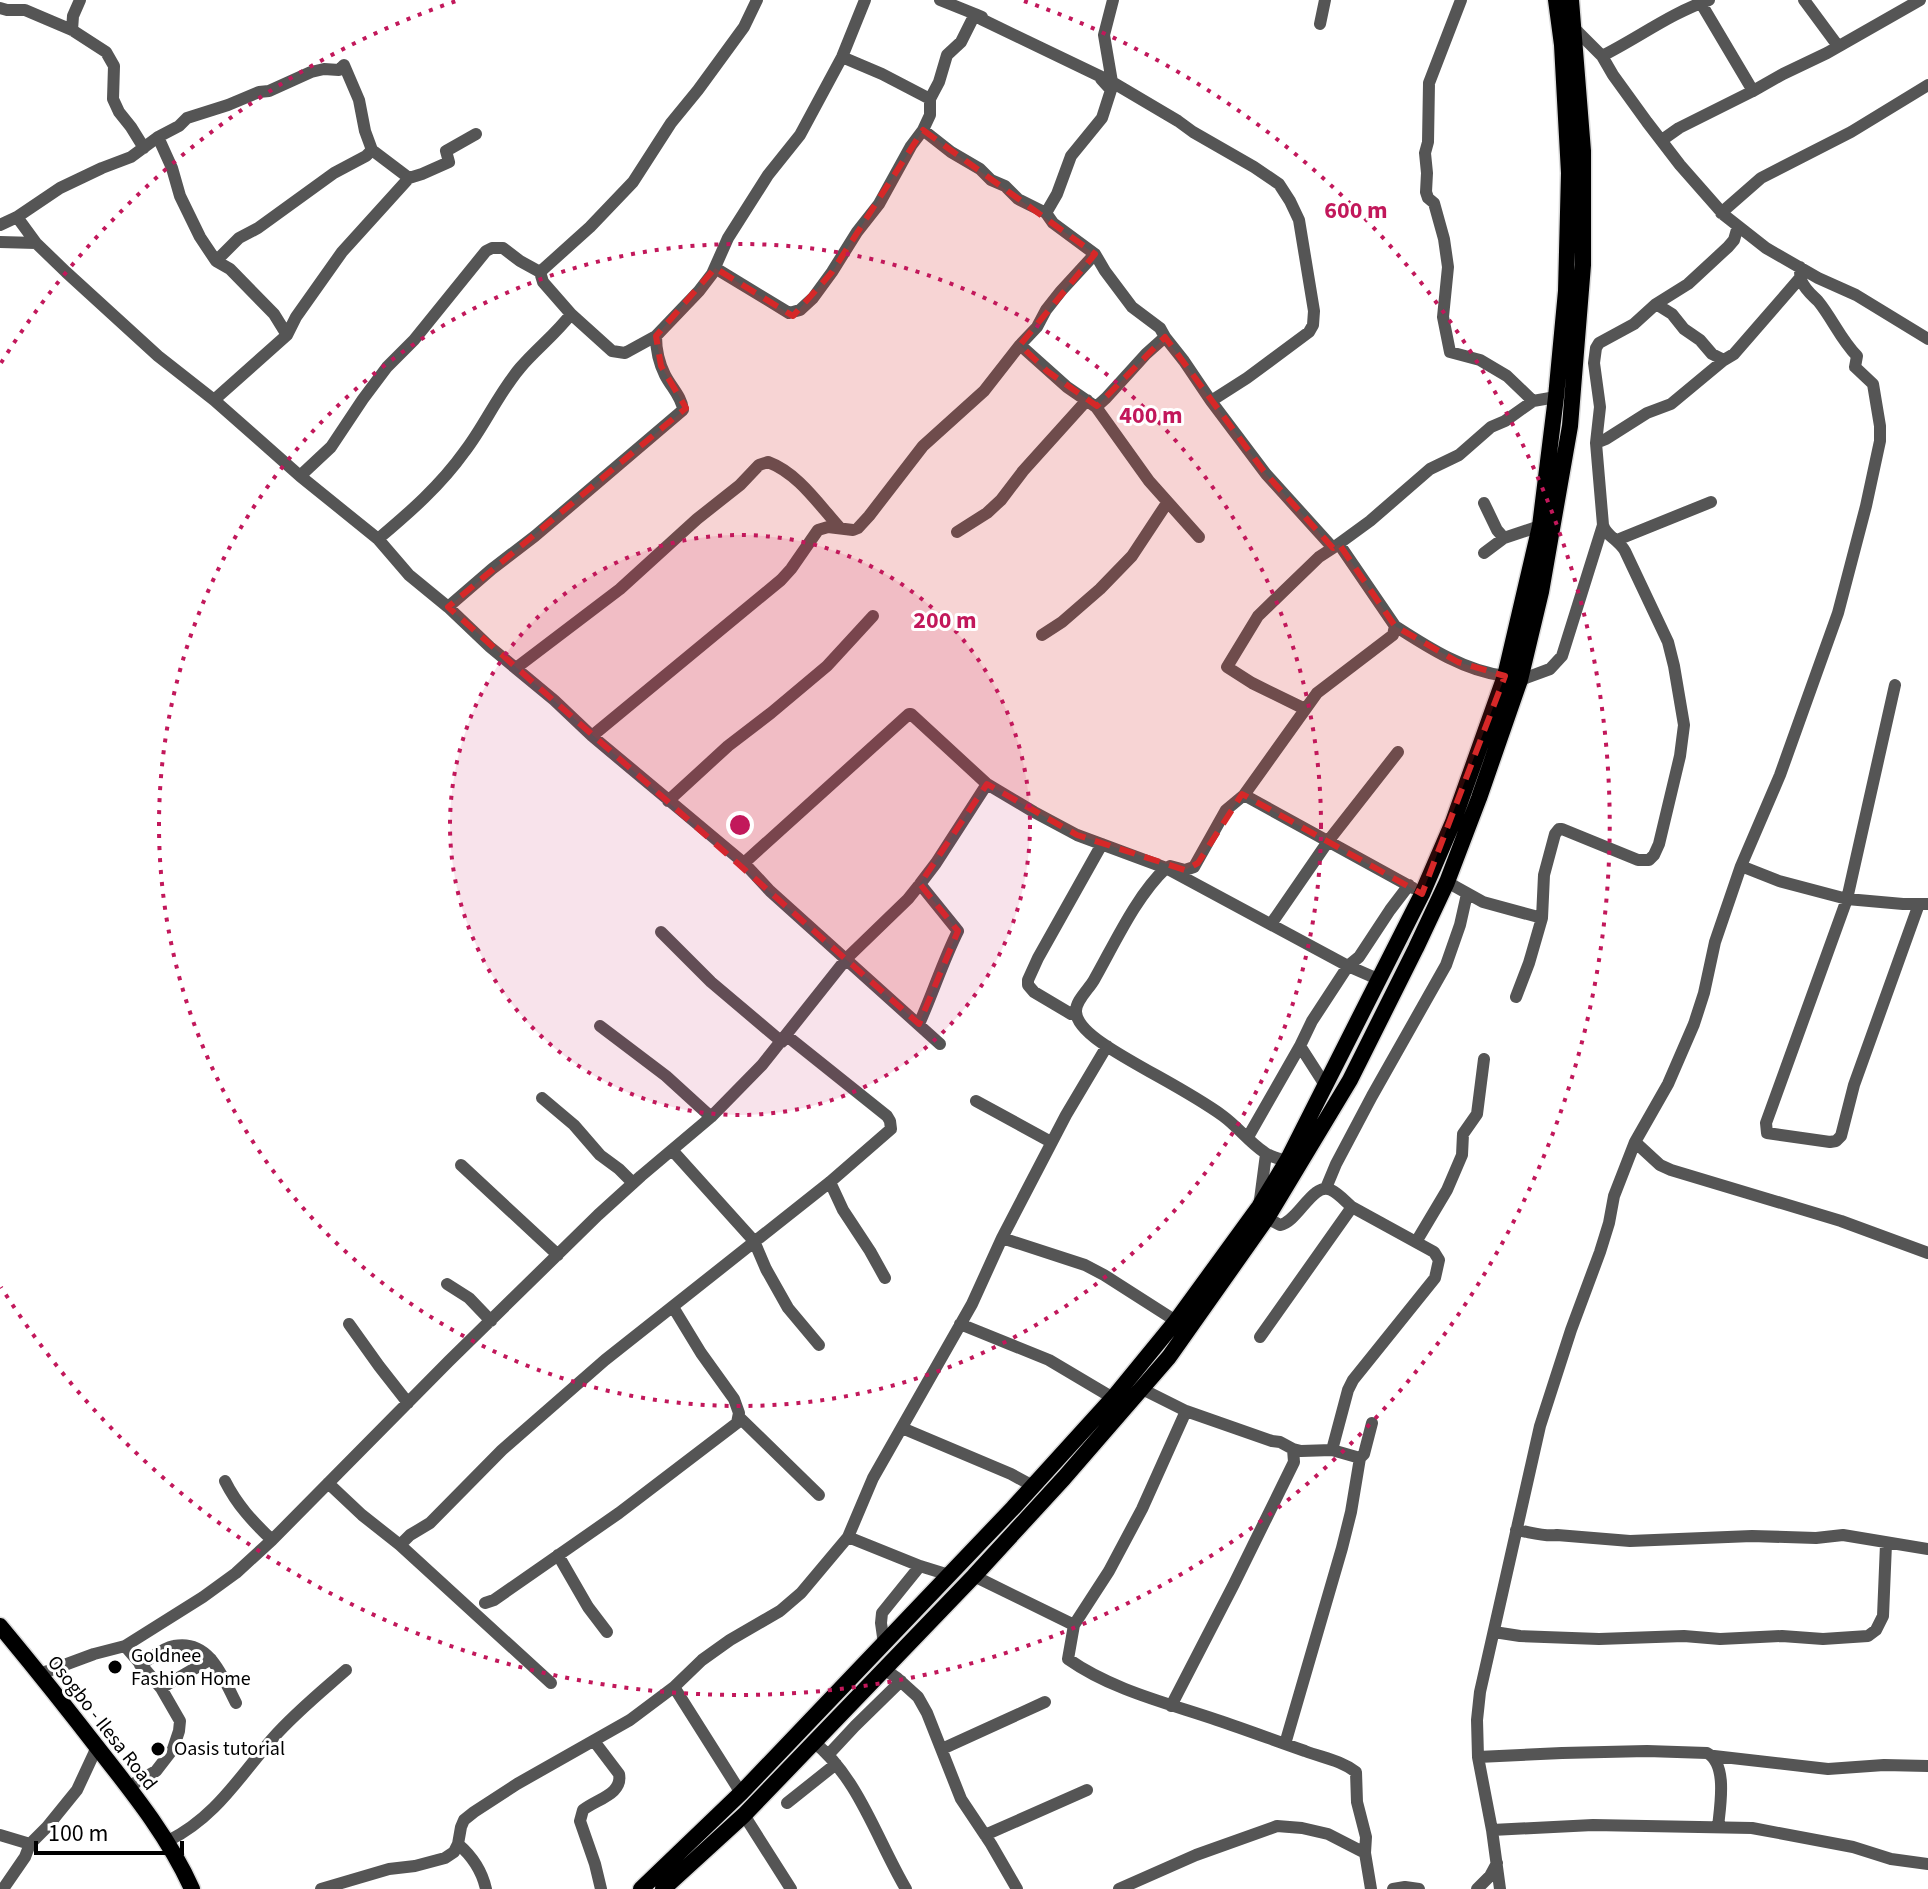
<svg xmlns="http://www.w3.org/2000/svg" width="1928" height="1889" font-family="'Source Sans 3',sans-serif">
<style>
.lines{fill:none;stroke-linecap:round;stroke-linejoin:round}
.major-casing{stroke:#dbdbdb;stroke-width:19}
.minor{stroke:#555;stroke-width:12}
.major{stroke:#000;stroke-width:16}
.marked{fill:#d62828;fill-opacity:0.2;stroke:#d62828;stroke-width:6;stroke-dasharray:16 10;stroke-linejoin:round}
.ring{fill:none;stroke:#c2185b;stroke-width:4;stroke-dasharray:4 8}
.poi-dot{fill:#000;stroke:#fff;stroke-width:3}
.labels{text-anchor:middle;dominant-baseline:central;stroke-width:6;stroke-linejoin:round;paint-order:stroke}
.poi-label{font-size:20px;fill:#000;stroke:#fff;text-anchor:start}
.street-label{font-size:20px;fill:#000;stroke:#fff}
.centre{fill:#c2185b;stroke:#fff;stroke-width:4}
.ring-label{font-size:24px;text-anchor:middle;font-weight:bold;fill:#c2185b;stroke:#fff;stroke-width:6;stroke-linejoin:round;paint-order:stroke}
</style>
<rect width="100%" height="100%" fill="#fff"/>
<g class="lines">
<defs>
<path id="major" d="M0 1626C35 1668 70 1712 104 1756 137 1798 170 1840 192 1889
M641 1889 741 1793 1013 1508 1113 1398 1176 1321 1259 1207 1287 1161 1422 894 1453 822 1505 676 1540 526 1556 397 1566 291 1569 173 1562 45 1556 0
M663 1889 744 1815 974 1576 1064 1478 1169 1357 1267 1218 1350 1080 1416 948 1447 882 1479 798 1520 680 1541 592 1570 426 1583 265V151L1571 0"/>
</defs>
<use href="#major" class="major-casing"/>
<path class="minor" d="M1461 0 1429 83 1428 142 1425 153 1427 173 1426 192 1428 198 1434 203 1444 239 1448 267 1443 317 1450 352 1480 360 1507 376 1533 401
M1699 0 1753 91
M1804 0 1838 46
M0 8 7 10H25L72 30 106 52 114 66 113 99 119 112 131 127 144 148
M975 14 982 17 981 19 1112 82 1104 35 1113 0
M1320 24 1325 0
M1574 28 1602 56 1613 75 1647 122 1680 165 1724 215 1766 248 1818 278 1856 295 1928 339
M72 30 73 16 80 0
M1602 56C1638 38 1671 13 1709 0
M842 57 882 74 930 99
M1112 82 1178 121 1193 132 1254 167 1279 184 1290 201 1299 220 1314 311 1313 325 1309 332 1247 378 1211 401
M923 130 951 152 980 169 991 180 1005 186 1018 199 1046 213 1053 223 1095 254 1105 271 1132 307 1160 328 1165 337 1184 361 1211 401 1266 474 1333 548 1370 521 1430 469 1459 455 1491 427 1505 421 1533 401 1556 397
M158 137 172 168 180 196 200 237 216 261 230 269 274 314 287 335
M1662 140 1679 128 1753 91 1783 74 1827 53 1920 0
M1046 213 1057 194 1071 156 1102 118 1111 90 1101 79
M1721 213 1761 178 1851 132 1928 85
M17 217 36 243 66 272 158 356 214 400 300 476 378 539 409 575 448 607 490 647 554 700 592 736 744 863 770 891 940 1044
M0 225 17 217 60 188 102 168 131 157 158 137 179 126 187 118 228 105 259 92 269 91 311 72 324 69 339 70 344 65 359 100 365 131 372 150 409 178
M0 242 36 243
M216 261 239 238 258 228 334 173 366 156 372 150
M715 268 789 313 800 310 813 298 832 272 857 232 879 204 911 146 923 130 930 115V99L939 82 947 55 961 42 975 14 940 0
M540 272 590 227 633 182 671 123 698 90 744 27 757 0
M1656 304 1672 314 1684 329 1700 340 1712 354 1724 360 1734 354 1800 278
M1020 345 1067 387 1096 407 1149 481 1199 537
M214 400 287 335 296 317 342 252 409 178 422 174 449 162 446 151 476 134
M1096 407 1106 398 1146 354 1165 337
M1596 443 1606 439 1647 413 1671 404 1724 360
M300 476 331 447 363 399 387 367 414 340 486 251 492 248H503L520 261 540 272 543 282 571 314 612 351 625 353 656 336 699 291 712 274 728 238 768 175 800 135 842 57 865 0
M1484 503 1497 530 1504 538
M957 532 987 513 1001 500 1023 471 1087 400
M378 539C410 512 440 486 465 451 485 425 498 394 520 368 536 349 556 334 571 314
M1617 540 1711 502
M1484 553 1504 538 1540 526
M448 607 492 569 535 536 683 410C682 397 671 387 665 375 659 363 656 349 656 336
M1395 626C1429 648 1465 671 1505 676
M1042 635 1062 622 1100 589 1132 556 1167 503
M516 668 620 589 697 519 740 485 759 465 768 462C798 473 819 505 840 528
M1520 680 1550 669 1562 656 1603 525
M1895 685 1847 899 1766 1123 1767 1133 1830 1142 1836 1141 1841 1136 1854 1085 1919 904
M1305 709 1252 683 1227 667 1258 616 1319 557 1339 544 1395 626 1393 635 1317 693 1244 795 1226 810 1194 867 1185 870 1170 866 1166 868 1348 966 1380 980
M592 736 781 580 791 569 818 530 828 527 853 530 858 528 869 516 923 446 984 391 1020 345 1037 327 1046 310 1061 291 1095 254
M1244 795 1413 888
M668 801 728 746 771 713 827 666 873 616
M744 863 909 714H911L987 784 1034 812 1077 835 1166 868C1136 896 1114 945 1094 980 1089 989 1075 1001 1076 1012 1077 1026 1097 1040 1108 1047 1145 1071 1187 1090 1223 1116 1238 1127 1249 1142 1264 1152 1270 1157 1279 1159 1287 1161
M1741 866 1779 881 1847 899 1903 904H1928
M1447 882 1483 902 1542 918 1529 963 1516 997
M1542 918 1544 875 1555 834 1559 829H1562L1638 860H1649L1654 855 1659 844 1680 756 1684 725 1674 666 1668 642 1625 551C1619 540 1606 536 1603 525L1596 443 1600 407 1594 363 1596 348 1599 343 1634 324 1656 304 1688 284 1728 247 1734 240 1738 226
M1271 924 1329 840 1398 752
M661 932 711 982 782 1042
M1076 1011 1071 1014 1034 992 1028 985V980L1038 958 1102 844
M919 1024C933 993 943 961 958 931L920 884
M600 1026 666 1076 711 1117
M1325 1085 1300 1046 1312 1021 1348 966 1359 957 1390 910 1409 885
M542 1098 574 1125 600 1155 619 1169 633 1183
M976 1101 1051 1142
M1248 1137 1300 1046
M1635 1142 1660 1165 1671 1170 1841 1221 1928 1253
M672 1150 754 1241 766 1269 788 1308 819 1345
M1266 1154 1259 1207 1267 1218 1280 1225C1298 1222 1313 1181 1331 1190 1338 1193 1346 1202 1352 1207
M461 1165 558 1255
M830 1182 843 1210 870 1251 885 1278
M1326 1188 1336 1164 1372 1096 1446 965 1460 925 1467 894
M1002 1238 1085 1265 1104 1275 1176 1321
M1416 1242 1447 1190 1462 1155 1463 1134 1477 1114 1484 1059
M447 1284 469 1298 491 1321
M349 1324 379 1366 408 1403
M960 1324 1049 1360 1113 1398
M1260 1337 1352 1207 1434 1252 1439 1260 1435 1278 1353 1380 1348 1390 1332 1450
M1142 1389 1186 1411
M739 1417 819 1495
M902 1428 1011 1474 1033 1486
M1293 1449 1301 1451 1332 1450 1360 1458
M225 1481C237 1505 253 1522 272 1540
M328 1483 362 1515 400 1545 551 1683
M1516 1530C1530 1532 1544 1537 1557 1535L1630 1541 1752 1536 1816 1538 1843 1535 1928 1549
M848 1537 920 1566 949 1575
M400 1545 410 1535 430 1523 502 1450 605 1360 830 1182 891 1129 890 1121 887 1116 787 1036
M558 1555 588 1607 607 1632
M974 1576 1074 1625
M485 1603 494 1600 619 1513 737 1423 739 1413 734 1399 701 1353 673 1307
M1494 1632 1520 1636 1599 1639 1684 1636 1720 1639 1782 1636 1823 1639 1868 1636 1876 1630 1883 1616 1886 1544
M884 1644 881 1623 882 1613 920 1566
M125 1646 161 1688 180 1721 179 1731 173 1749 156 1771 128 1787
M140 1665C150 1659 162 1648 174 1646 210 1639 223 1678 236 1703
M884 1669 897 1678 918 1697 927 1713 961 1799 991 1844 1017 1889
M40 1674 94 1654 125 1646 203 1597 236 1573 272 1540 449 1361 598 1215 641 1176 711 1117 762 1065 847 958 908 899 920 884 936 863 987 784
M674 1687 741 1793
M161 1688 211 1659
M1171 1706 1234 1584 1294 1462 1293 1449 1280 1442 1272 1441 1186 1411 1142 1509 1109 1571 1074 1625 1068 1659C1112 1690 1167 1703 1217 1720 1247 1730 1276 1741 1305 1751 1323 1758 1340 1760 1356 1772L1357 1802 1366 1837 1365 1853 1371 1889
M594 1741 619 1774C623 1794 597 1799 583 1810L580 1821 595 1864 601 1889
M814 1742C859 1779 877 1840 906 1889
M1285 1744 1342 1548 1351 1512 1360 1458 1364 1454 1372 1423
M942 1749 1045 1702
M828 1755 855 1726 901 1681
M1714 1756 1828 1769 1884 1765 1928 1766
M1478 1757 1562 1753 1647 1751 1707 1753C1728 1764 1720 1806 1718 1827
M787 1803 836 1764
M744 1815 791 1889
M1492 1830 1593 1825 1752 1828 1853 1847 1891 1859 1928 1864
M0 1835 30 1844
M985 1835 1087 1790
M168 1841C216 1817 239 1777 273 1738 295 1713 321 1692 346 1670
M458 1844C472 1856 482 1871 486 1889
M3 1889 25 1857 30 1844 47 1827 77 1790 97 1747
M321 1889 389 1869 415 1866 445 1858 454 1852 458 1844 461 1827 464 1820 474 1812 517 1784 630 1720 674 1687 702 1660 730 1640 780 1611 801 1593 848 1537 873 1478 972 1304 1002 1238 1066 1115 1107 1046
M1119 1889 1196 1855 1277 1826 1302 1828 1328 1834 1365 1853
M1393 1889 1405 1887 1419 1889
M1477 1889 1490 1876 1497 1863
M1500 1889 1492 1830 1478 1757 1477 1720 1480 1692 1540 1426 1571 1330 1600 1252 1609 1223 1614 1196 1635 1142 1668 1084 1694 1024 1704 993 1715 942 1741 866 1780 775 1838 613 1866 506 1880 441V426L1873 384 1855 367 1857 356C1841 340 1832 318 1818 301 1812 295 1805 290 1801 280 1800 276 1800 272 1800 267"/>
<use href="#major" class="major"/>
</g>
<path class="marked" d="M923 130 1095 254 1020 345 1047 371 1097 406 1165 337 1266 474 1333 548 1339 544 1395 626 1458 662 1505 676 1422 894 1242 794 1198 863 1185 870 1077 835 987 784 920 884 958 931 919 1024 448 607 686 408 661 366 656 336 715 268 793 316 832 272Z"/>
<circle cx="740" cy="825" r="290" fill="#c2185b" fill-opacity=".12"/>
<g class="ring">
<circle cx="740" cy="825" r="290"/>
<circle cx="740" cy="825" r="581"/>
<path d="M1 363A871 871 0 0 1 456 1M1024 1A871 871 0 1 1 1 1287"/>
</g>
<g class="poi-dot">
<circle cx="115" cy="1667" r="8"/>
<circle cx="158" cy="1749" r="8"/>
</g>
<g class="labels">
<g class="poi-label">
<text x="131" y="1656">Goldnee<tspan x="131" dy="23">Fashion Home</tspan></text>
<text x="174" y="1749">Oasis tutorial</text>
</g>
<g class="street-label">
<text transform="translate(102 1723) rotate(52)">Osogbo - Ilesa Road</text>
</g>
</g>
<circle cx="740" cy="825" r="12" class="centre"/>
<g class="ring-label">
<text x="1356" y="218">600 m</text>
<text x="1151" y="423">400 m</text>
<text x="945" y="628">200 m</text>
</g>
<path d="M36 1841v12h146v-12" fill="none" stroke="#000000" stroke-width="4"/>
<text x="48" y="1841" font-size="24" fill="#000000" stroke="#ffffff" stroke-width="6" paint-order="stroke">100 m</text>
</svg>
